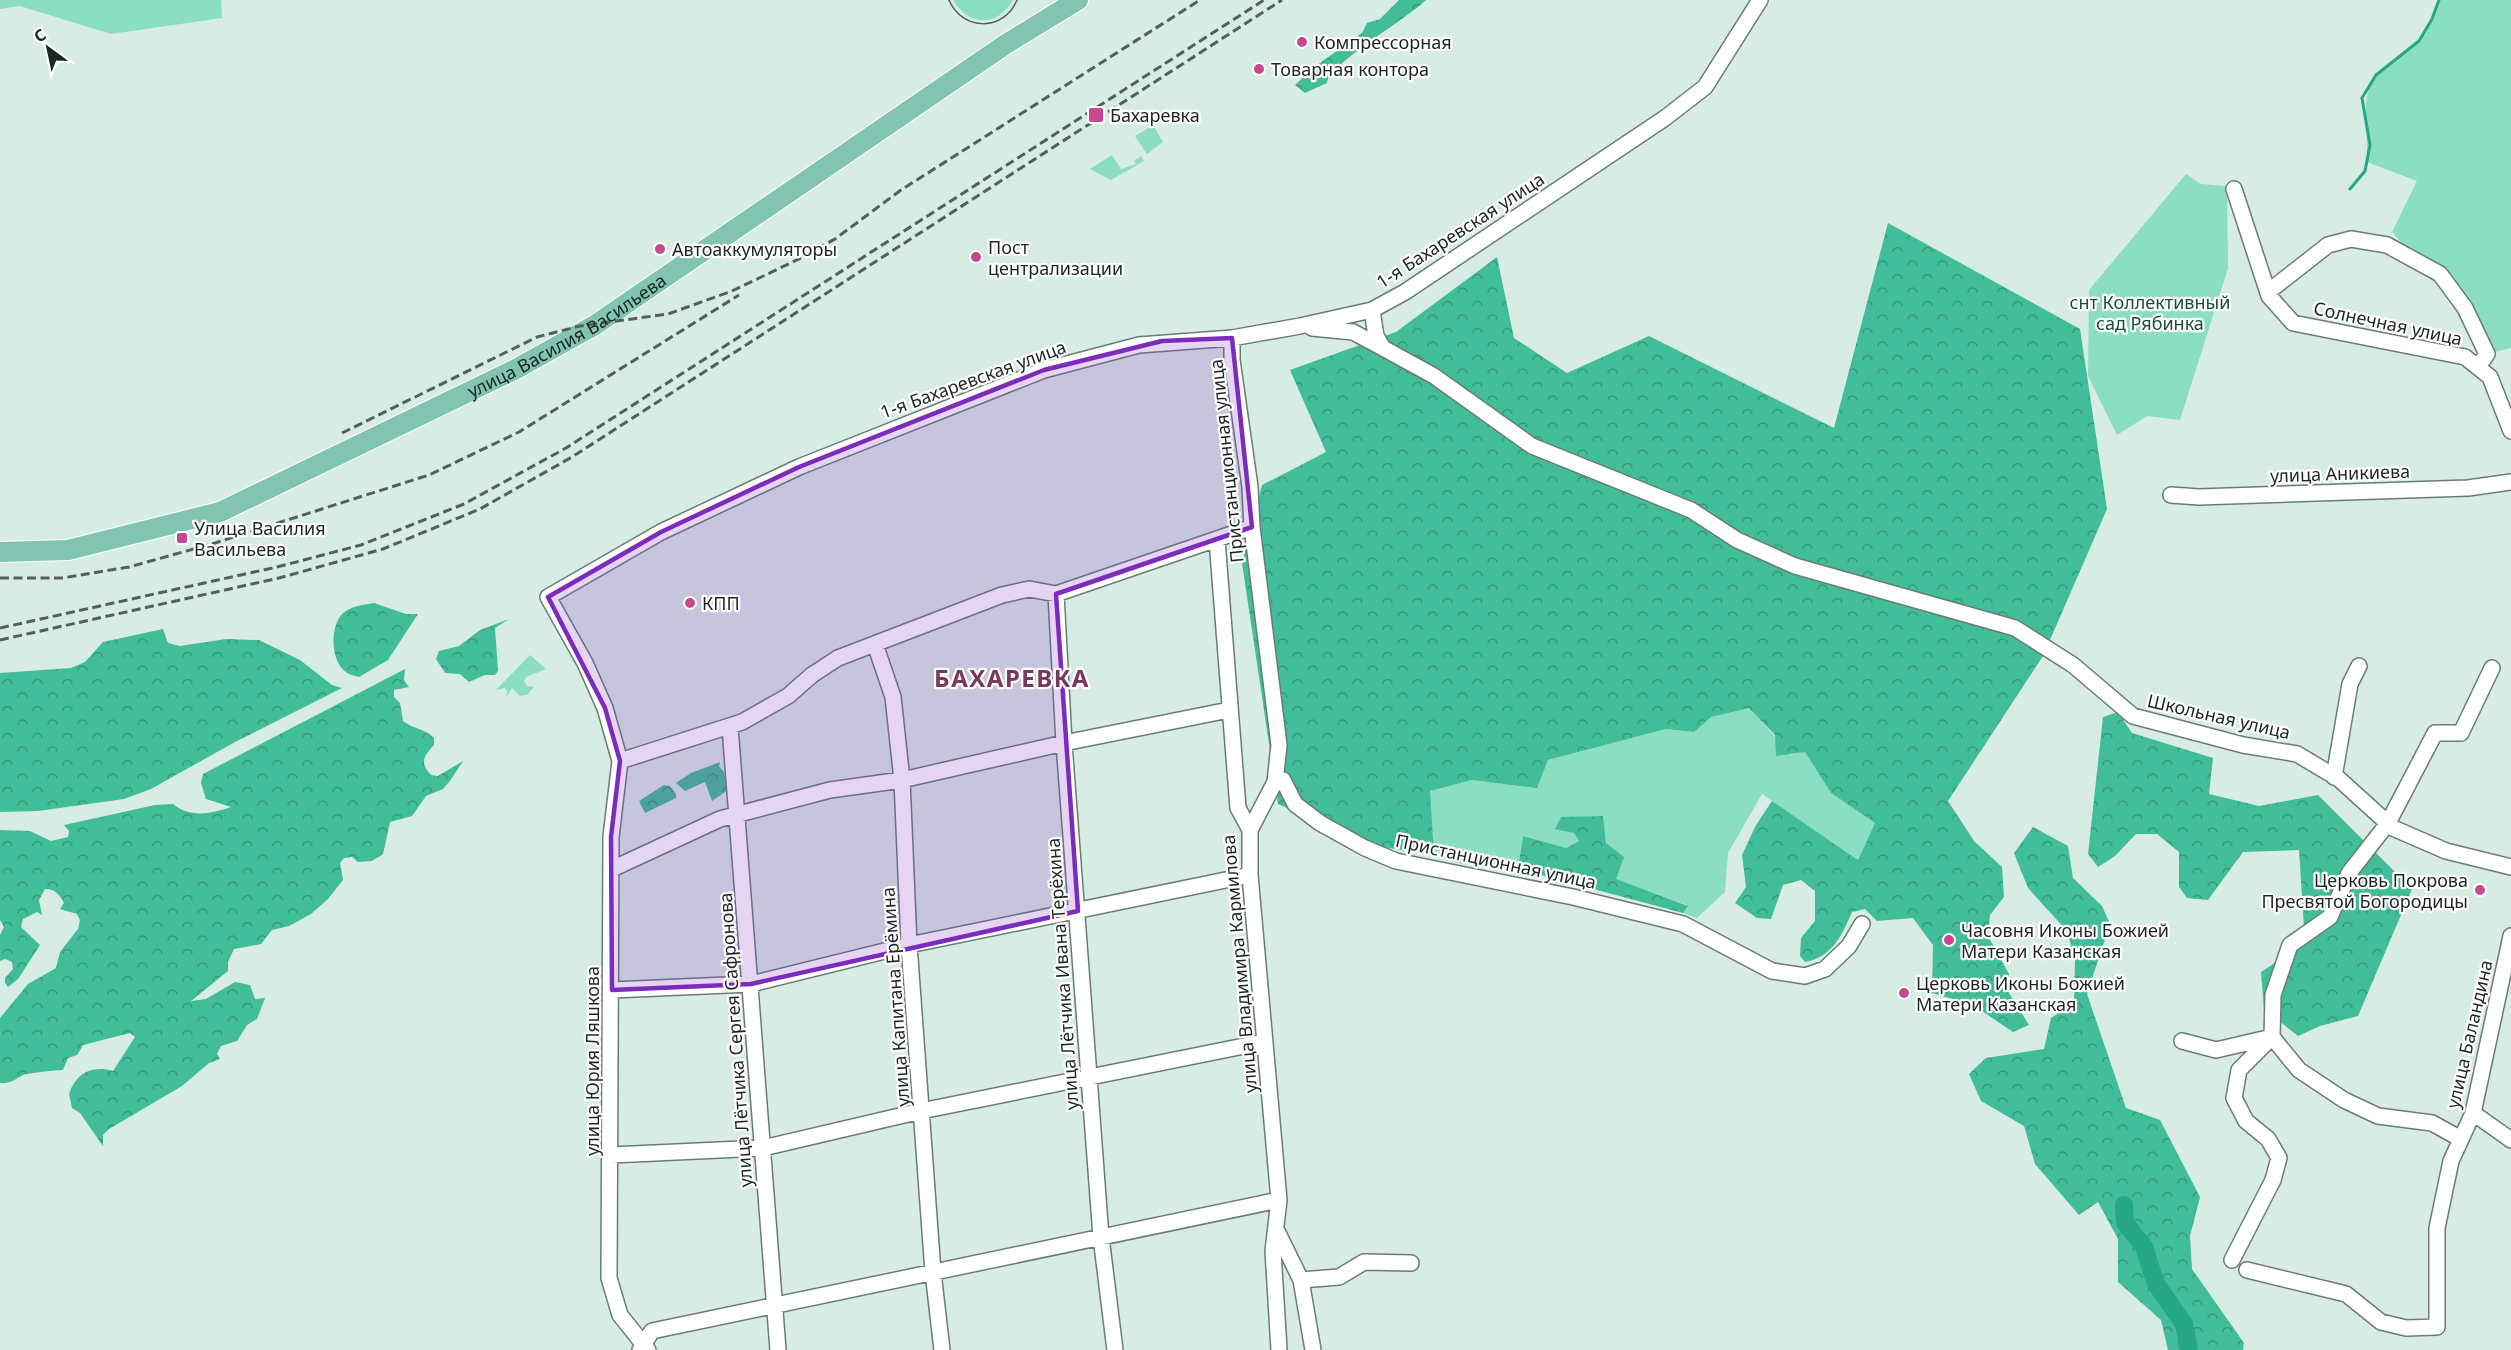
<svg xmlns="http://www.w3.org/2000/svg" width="2511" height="1350" font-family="'Noto Sans',sans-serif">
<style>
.green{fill:#8bdec1}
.forest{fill:url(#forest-crowns)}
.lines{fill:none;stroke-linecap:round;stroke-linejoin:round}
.stream{stroke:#24a885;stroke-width:3}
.river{stroke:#24a885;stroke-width:18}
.minor-casing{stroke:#6a7d75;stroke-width:18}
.major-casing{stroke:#fff;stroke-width:22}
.minor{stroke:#fff;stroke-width:15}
.major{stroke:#80c4b1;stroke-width:20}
.tram{stroke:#54605b;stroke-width:1.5}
.rail{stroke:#54605b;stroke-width:3;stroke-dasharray:9 4.5;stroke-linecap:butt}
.marked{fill:#7b2cbf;fill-opacity:0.2;stroke:#7b2cbf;stroke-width:4.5;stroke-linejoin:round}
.poi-dot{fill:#c9478f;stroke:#fff;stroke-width:2}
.labels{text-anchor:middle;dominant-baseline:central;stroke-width:4.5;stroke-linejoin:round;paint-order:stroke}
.poi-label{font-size:18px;fill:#1d2522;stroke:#fff;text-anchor:start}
.street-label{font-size:18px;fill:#1d2522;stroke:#fff}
.park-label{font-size:18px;fill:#184b3c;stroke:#fff}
.district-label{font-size:24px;font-weight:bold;letter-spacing:1.5px;fill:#7a395b;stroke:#fff}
</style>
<defs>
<pattern id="forest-crowns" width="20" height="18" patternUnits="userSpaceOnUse" patternTransform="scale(1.5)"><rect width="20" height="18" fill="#42bd99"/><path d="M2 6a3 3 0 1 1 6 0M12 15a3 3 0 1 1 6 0" fill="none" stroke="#37997c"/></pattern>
</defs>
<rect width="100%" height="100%" fill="#d7ece3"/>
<path class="green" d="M0 0H221L222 18 111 34 20 6 0 9Z
M953 0H1013C998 27 969 27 953 0Z
M2440 0H2511V348L2495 352 2392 232 2417 181 2367 162C2368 145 2364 112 2367 97 2372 71 2394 62 2411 47 2426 34 2435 18 2440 0Z
M1153 125 1163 142 1147 154 1135 136Z
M1112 155 1121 169 1136 164 1134 161 1141 156 1144 161 1111 180 1090 169Z
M2186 174 2201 184 2227 186 2228 268 2180 420 2147 416 2117 435 2088 376 2089 290Z
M530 655 546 669 526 677 524 681 527 686 534 687 527 695 520 696 512 688 506 698 507 691 505 688 496 690Z
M1749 707 1791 755 1805 751 1831 793 1875 823 1858 860 1762 794 1728 853 1725 892 1697 918 1683 913 1687 905 1616 880 1605 836 1574 833 1579 841 1566 848 1523 836 1518 869 1458 863 1434 855 1429 791 1472 780 1491 782 1548 760 1666 729 1694 732 1710 717Z"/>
<path class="forest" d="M1399 0H1426C1407 19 1330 63 1327 83L1305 93 1295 85 1313 68 1362 33 1367 23 1380 19Z
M1888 223 2080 329 2107 509 2043 656 1948 801 1974 841 2002 867 2004 897 1990 915 1988 936 2009 974V993L2029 1025 2013 1032 1973 1005 1932 993 1933 945 1913 918 1877 921 1865 909 1852 912C1842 936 1832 957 1805 962L1800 956 1801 938 1815 921V891L1801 880 1783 885 1771 919 1757 918 1735 903 1746 887 1742 855 1756 825 1772 801 1858 860 1875 823 1831 793 1805 752 1776 756 1775 735 1749 708 1711 717 1694 732 1666 729 1548 760 1537 788 1472 780 1430 791 1434 855 1369 845 1278 804 1242 563 1262 485 1326 452 1290 370 1396 332 1497 257 1514 338 1567 373 1649 336 1834 428Z
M374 603 406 614H418L388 660 359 677C356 676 349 675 346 672 330 661 330 627 342 614 351 606 362 605 374 603Z
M509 619 495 628 498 671 495 675H485L469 682 460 674 445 673 436 659 439 651 459 646 480 630Z
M163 629 168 643 180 646 226 639 259 640 300 660 332 685 342 688 235 742 151 789 124 799 38 811 0 812V673L71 668 85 662 103 642Z
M405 669 404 680 409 687 394 690V697L400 703 403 721C413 729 424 728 434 738V745C424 756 419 762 431 775L438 776 463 761 450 781 443 789 426 796 412 816 390 822 383 854 372 861 358 862 352 857 344 858 340 863 343 880 328 899 311 914 289 926 272 930 261 944 234 949 228 962V971L191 1001 206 999 235 982 250 985 255 999 265 998 257 1019 247 1025 237 1041 221 1046 217 1054 220 1059 209 1063 182 1086 109 1129 103 1135V1146L80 1113 72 1108 69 1094C76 1073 92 1065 113 1071L135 1037 130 1033 83 1045 77 1055 68 1058 63 1070C57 1070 28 1073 23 1075 15 1079 11 1084 0 1083V1018L28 984 56 968 60 952 78 929 80 920 77 914 60 909 64 903C59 894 55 889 45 889L39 900 42 915 37 912 23 919 21 927 40 945 18 979 8 987 5 983V978L13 969 12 962 5 959 0 961V935L4 927 0 920V830L30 831 51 841 68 837 69 831 64 825 155 805 173 804C189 818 211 814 231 807L206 799 201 783 203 774Z
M2118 712 2132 733 2213 758 2209 794 2259 806 2318 795 2412 889 2358 1016 2320 1026 2298 1036 2264 1009 2261 972 2305 943 2299 850 2243 852 2208 900 2187 898 2179 887V852L2157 834H2136L2115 856 2098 867 2088 854 2103 717Z
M720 762 719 766 724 772 728 790 712 801 705 782 685 791 676 783 691 773Z
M664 785 670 786 676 794V798L645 813 639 801Z
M1603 816 1606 843 1624 857 1616 879 1688 906 1683 913 1518 869 1523 836 1566 848 1579 841 1574 833 1555 829 1561 817Z
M2033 827 2068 846 2073 878 2102 906 2110 924 2087 994 2126 1108 2160 1120 2200 1197 2190 1236 2192 1269 2244 1343 2243 1350H2168L2161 1320 2118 1282V1239L2098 1202 2079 1215 2035 1164 2024 1126 1981 1101 1969 1074 1986 1058 2044 1049 2051 1018 2074 1003 2075 960 2067 931 2028 888 2014 853Z"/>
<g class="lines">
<path class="stream" d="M2350 189 2365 171 2370 145 2362 98 2376 75 2419 41 2432 19 2439 0"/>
<path class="river" d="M2124 1205 2125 1223 2144 1247 2156 1284 2184 1324 2189 1350"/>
<defs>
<path id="minor" d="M2234 189 2269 296 2293 323 2465 357 2490 377 2511 431
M2268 292 2328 245 2351 239 2387 245 2440 274 2465 308 2487 354 2478 367
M1372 310 1376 336 1383 348 1434 376 1532 446 1691 510 1737 540 1795 566 2015 628 2073 665 2133 716 2243 745 2297 754 2339 779 2393 828 2446 851 2511 867
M1312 328 1353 332 1383 348
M1232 338V360L1250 487 1252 527 1279 745 1275 782 1250 830
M2171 495 2199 497 2468 488 2511 482
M1217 540 1238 808 1250 830V875L1279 1200 1273 1251 1279 1350
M1056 594 1064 743 1101 1237 1115 1350
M875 644 893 697 902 780 909 945 933 1272 942 1350
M730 727 778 1350
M620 761 742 722 788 696 812 675 838 658 1002 595 1029 589 1056 594 1252 527
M2334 777 2350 684 2359 666
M1275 782 1283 780 1295 804 1320 823 1365 848 1396 861 1573 897 1683 924 1772 971 1805 976 1825 969 1849 946 1862 924
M612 869 720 819 830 790 902 780 1064 743 1229 710
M612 990 751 984 909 945 1250 875
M2182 1041 2216 1050 2272 1037 2299 1070 2344 1100 2378 1116 2432 1123 2461 1139
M2473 1113 2511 1140
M611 1155 763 1148 921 1111 1264 1042
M1277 1231 1301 1280 1313 1350
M2232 1260 2273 1180 2279 1158 2268 1139 2246 1121 2234 1098 2239 1070 2272 1037 2273 995 2290 945 2330 917 2349 873 2388 823 2435 733H2461L2492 668
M2247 1270 2346 1294 2381 1322 2406 1328 2437 1327V1228L2451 1161 2473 1113 2511 936
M1301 1280 1339 1277 1364 1262 1411 1263
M640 1350 652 1331 1279 1200
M648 1350 620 1315 609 1278 611 837 620 761 605 708 585 663 548 597 661 532 799 467 1044 370 1139 345 1232 338 1300 326 1372 310 1405 292 1665 118 1705 87 1760 0"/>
<g id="major">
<path id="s1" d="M0 552 68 550 220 512 516 369 595 325 1006 44 1078 0"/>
</g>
</defs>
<use href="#minor" class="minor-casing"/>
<use href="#major" class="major-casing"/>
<use href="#minor" class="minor"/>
<use href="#major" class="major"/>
<path class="tram" d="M949 0C962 31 1004 32 1017 0"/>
<path class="rail" d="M342 433 537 337 580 326 668 314 732 291 801 258 835 239 901 190 1200 0
M0 578H62L129 567 215 543 429 475 519 432 739 295
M0 628 277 567 361 545 464 504 566 448 1264 0
M0 640 279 578 383 549 480 509 572 457 1282 0"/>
</g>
<path class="marked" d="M1232 338 1252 527 1056 594 1078 911 751 984 612 990 611 837 620 761 605 708 548 597 661 532 799 467 1044 370 1162 341Z"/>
<g class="poi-dot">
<circle cx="1302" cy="42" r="6"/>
<circle cx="1259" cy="69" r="6"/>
<rect x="1088" y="107" width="16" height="16" rx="3"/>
<circle cx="660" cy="249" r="6"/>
<circle cx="976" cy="257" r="6"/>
<rect x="176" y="532" width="12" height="12" rx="3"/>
<circle cx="690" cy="603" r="6"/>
<circle cx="2480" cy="890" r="6"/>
<circle cx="1949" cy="940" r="6"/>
<circle cx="1904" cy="993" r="6"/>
</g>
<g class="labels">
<g class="poi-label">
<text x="1314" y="42">Компрессорная</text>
<text x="1271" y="69">Товарная контора</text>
<text x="1110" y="115">Бахаревка</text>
<text x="988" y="247">Пост<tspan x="988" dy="21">централизации</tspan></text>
<text x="672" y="249">Автоаккумуляторы</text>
<text x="194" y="528">Улица Василия<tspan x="194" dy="21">Васильева</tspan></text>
<text x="702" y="603">КПП</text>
<text x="2468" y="880" text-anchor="end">Церковь Покрова<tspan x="2468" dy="21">Пресвятой Богородицы</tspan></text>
<text x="1961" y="930">Часовня Иконы Божией<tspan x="1961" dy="21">Матери Казанская</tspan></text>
<text x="1916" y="983">Церковь Иконы Божией<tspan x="1916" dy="21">Матери Казанская</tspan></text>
</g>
<g class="street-label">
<text transform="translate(1460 230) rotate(-33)">1-я Бахаревская улица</text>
<text transform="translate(2388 323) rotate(12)">Солнечная улица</text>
<text stroke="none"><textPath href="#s1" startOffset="614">улица Василия Васильева</textPath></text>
<text transform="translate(973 379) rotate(-20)">1-я Бахаревская улица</text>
<text transform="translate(1226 461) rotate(-96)">Пристанционная улица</text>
<text transform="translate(2340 473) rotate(-2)">улица Аникиева</text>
<text transform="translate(2219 716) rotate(13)">Школьная улица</text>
<text transform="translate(1496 861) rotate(12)">Пристанционная улица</text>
<text transform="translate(1239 964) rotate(-95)">улица Владимира Кармилова</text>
<text transform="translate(1062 974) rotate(-94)">улица Лётчика Ивана Терёхина</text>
<text transform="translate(895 997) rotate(-94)">улица Капитана Ерёмина</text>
<text transform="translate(2469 1034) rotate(-77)">улица Баландина</text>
<text transform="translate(735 1040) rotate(-94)">улица Лётчика Сергея Сафронова</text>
<text transform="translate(592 1061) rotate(-90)">улица Юрия Ляшкова</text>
</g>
<g class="park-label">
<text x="2150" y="302">снт Коллективный<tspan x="2150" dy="21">сад Рябинка</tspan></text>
</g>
<g class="district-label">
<text x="1012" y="677">БАХАРЕВКА</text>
</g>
</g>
<g transform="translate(48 48) rotate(327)" stroke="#ffffff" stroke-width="4.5" paint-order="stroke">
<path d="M0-4.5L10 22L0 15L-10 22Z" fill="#1d2522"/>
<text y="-9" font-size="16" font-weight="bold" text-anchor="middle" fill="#1d2522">С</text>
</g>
</svg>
